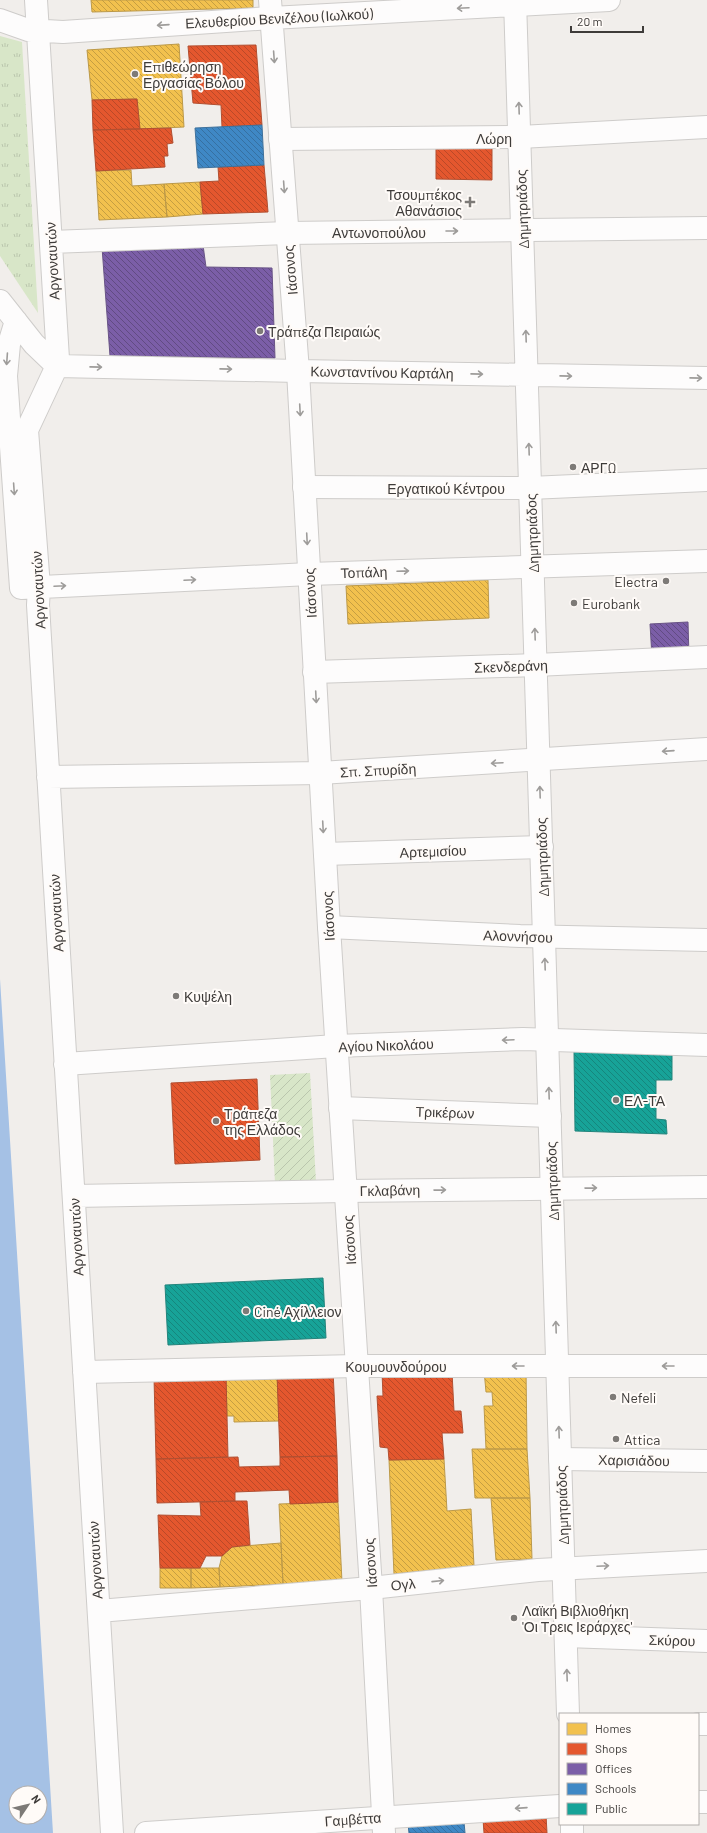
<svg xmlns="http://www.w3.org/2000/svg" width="707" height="1833" font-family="Barlow,sans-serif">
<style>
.grass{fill:url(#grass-tufts)}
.garden{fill:url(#garden-furrows)}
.water{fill:#a5c1e5;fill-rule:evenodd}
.homes{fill:url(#homes-back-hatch);stroke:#bc9948}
.shops{fill:url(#shops-back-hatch);stroke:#b24f31}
.offices{fill:url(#offices-back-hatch);stroke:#695486}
.schools{fill:url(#schools-back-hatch);stroke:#3f719b}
.public{fill:url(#public-back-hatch);stroke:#23847c}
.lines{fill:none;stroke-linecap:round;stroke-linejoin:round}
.minor-casing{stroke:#ceccca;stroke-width:24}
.major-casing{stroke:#ceccca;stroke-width:24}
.minor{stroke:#fdfcfc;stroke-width:22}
.major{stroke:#fdfcfc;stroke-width:22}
.oneway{stroke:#9e9c9a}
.poi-dot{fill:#7d7a77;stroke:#fffbf8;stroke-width:1.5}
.labels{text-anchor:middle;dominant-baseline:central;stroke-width:4;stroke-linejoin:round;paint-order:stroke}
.street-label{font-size:14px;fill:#3e3b39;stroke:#fffbf8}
.poi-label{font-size:14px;fill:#3e3b39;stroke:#fffbf8;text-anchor:start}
</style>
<defs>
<pattern id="grass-tufts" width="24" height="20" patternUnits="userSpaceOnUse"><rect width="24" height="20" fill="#d8e6c8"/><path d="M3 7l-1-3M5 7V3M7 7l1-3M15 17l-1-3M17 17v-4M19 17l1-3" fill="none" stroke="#bac6ad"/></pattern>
<pattern id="garden-furrows" width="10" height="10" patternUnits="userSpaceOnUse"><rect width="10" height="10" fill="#d8e6c8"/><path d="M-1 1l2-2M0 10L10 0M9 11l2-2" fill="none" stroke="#bac6ad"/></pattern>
<pattern id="homes-back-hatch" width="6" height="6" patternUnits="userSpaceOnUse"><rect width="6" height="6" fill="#f2c14e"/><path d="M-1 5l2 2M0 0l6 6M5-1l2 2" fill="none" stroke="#c59e42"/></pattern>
<pattern id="shops-back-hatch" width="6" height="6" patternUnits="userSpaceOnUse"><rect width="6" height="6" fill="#e4572e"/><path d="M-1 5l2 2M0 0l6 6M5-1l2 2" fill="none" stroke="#ba4928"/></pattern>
<pattern id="offices-back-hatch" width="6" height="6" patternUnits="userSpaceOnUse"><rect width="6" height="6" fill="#7b5ea7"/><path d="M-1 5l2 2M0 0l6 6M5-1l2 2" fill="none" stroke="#614b82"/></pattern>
<pattern id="schools-back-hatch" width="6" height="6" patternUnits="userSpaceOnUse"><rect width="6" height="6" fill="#3f88c5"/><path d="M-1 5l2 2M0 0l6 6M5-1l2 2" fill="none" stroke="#3670a1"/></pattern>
<pattern id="public-back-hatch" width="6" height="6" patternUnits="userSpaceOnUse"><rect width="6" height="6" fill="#17a398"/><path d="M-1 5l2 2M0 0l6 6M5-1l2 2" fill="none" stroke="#16867d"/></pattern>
</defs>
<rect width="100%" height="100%" fill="#f1eeeb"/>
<path class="grass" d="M0 36 22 42 38 313 0 256Z"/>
<path class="garden" d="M310 1073 316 1182 275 1184 270 1075Z"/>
<path class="water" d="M0 979 53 1833H0ZM16 1793H40V1817H16Z"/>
<path class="homes" d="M91 0H253V8L92 12Z
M179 44 184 127 140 129 137 99 92 100 87 50Z
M131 170 132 186 164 184 167 217 99 220 96 171Z
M200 182 203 214 167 217 164 184Z
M488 580 489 618 348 624 346 586Z
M484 1370H526L527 1449H486L484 1406H493L492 1392H486Z
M277 1373 279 1421 234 1422V1416H227L226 1375Z
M472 1449H527L530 1498H475Z
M444 1459 447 1511 471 1509 474 1566 394 1574 389 1460Z
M491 1498H530L532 1559 496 1560Z
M338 1502 342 1582 283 1584 279 1504Z
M281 1543 283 1584 220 1587 219 1568 222 1556 232 1547Z
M160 1568H191V1588H160Z
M191 1568H219L220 1587 191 1588Z"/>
<path class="shops" d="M256 45 262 125 222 127 221 105 193 103 188 46Z
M137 99 140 129 93 130 92 100Z
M171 128 173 143 167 144 168 156H164L165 167 96 171 93 130Z
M436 141 492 142V180L436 179Z
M264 165 268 212 203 214 200 182 219 181 218 167Z
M257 1079 260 1160 175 1164 171 1083Z
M333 1370 337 1456 280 1457 277 1373Z
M382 1372H452L454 1411H461L463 1433H442L444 1459 389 1460 388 1448 380 1447 377 1396H383Z
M226 1375 228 1457 156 1459 154 1377Z
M337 1456 338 1502 290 1504 289 1490 235 1492V1501L157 1503 156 1459 238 1457 239 1467 280 1466V1457Z
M235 1501H247L250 1545 232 1547 222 1556H206L200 1568H160L158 1515 201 1516 200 1502Z
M546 1815 547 1833H484L483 1819Z"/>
<path class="offices" d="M203 245 206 267 272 268 275 358 110 356 102 247Z
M688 622 689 657H652L650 624Z"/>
<path class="schools" d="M262 125 264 165 198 168 195 128Z
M464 1822 465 1833H409L408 1824Z"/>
<path class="public" d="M574 1051 672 1053V1080H656V1119L666 1120 667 1134 575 1131Z
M323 1278 326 1338 168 1345 165 1285Z"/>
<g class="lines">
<defs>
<path id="minor" d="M36 0 58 359 57 366 27 430 39 587 38 605 112 1833
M0 20 28 30 63 32 271 18
M280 139 520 137 707 127
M51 242 287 233 707 228
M0 301 34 344 57 366 298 371
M16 321 9 344 6 376 21 588 309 574 707 561
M304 487 530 488 707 480
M314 672 536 665 707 657
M48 777 320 773 707 749
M325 854 542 847
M329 927 520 936 707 940
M65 1064 336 1046 523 1039 707 1045
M340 1108 550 1116
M74 1196 345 1191 707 1187
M84 1372 357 1366H707
M560 1459 707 1461
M99 1611 371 1588 538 1570 707 1561
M566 1636 707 1641
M698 1724H707
M698 1802H707
M146 1833 560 1806"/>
<path id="major" d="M270 0 298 371 329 927 371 1588 384 1833
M515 0 568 1714
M271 18 609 0
M298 371 707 378
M572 1824V1833"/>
</defs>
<use href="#minor" class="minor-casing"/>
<use href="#major" class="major-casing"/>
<use href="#minor" class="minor"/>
<use href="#major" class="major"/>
</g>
<defs><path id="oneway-shaft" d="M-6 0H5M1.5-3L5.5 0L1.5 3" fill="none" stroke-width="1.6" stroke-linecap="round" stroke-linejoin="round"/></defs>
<g class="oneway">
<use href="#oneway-shaft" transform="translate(463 8) rotate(177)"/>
<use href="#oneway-shaft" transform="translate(163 25) rotate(176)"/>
<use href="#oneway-shaft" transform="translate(274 57) rotate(86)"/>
<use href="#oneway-shaft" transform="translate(519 108) rotate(-92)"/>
<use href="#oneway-shaft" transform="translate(284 187) rotate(86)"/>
<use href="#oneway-shaft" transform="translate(452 231)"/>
<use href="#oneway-shaft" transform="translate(526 336) rotate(-92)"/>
<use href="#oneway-shaft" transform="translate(7 359) rotate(94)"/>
<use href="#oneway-shaft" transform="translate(96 367) rotate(1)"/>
<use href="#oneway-shaft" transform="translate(226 369) rotate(1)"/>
<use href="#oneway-shaft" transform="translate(477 374) rotate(1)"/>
<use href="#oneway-shaft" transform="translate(566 376) rotate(1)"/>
<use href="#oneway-shaft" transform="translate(696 378) rotate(1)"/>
<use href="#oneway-shaft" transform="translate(300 410) rotate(87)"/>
<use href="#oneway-shaft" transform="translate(529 449) rotate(-92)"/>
<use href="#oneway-shaft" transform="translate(14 489) rotate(86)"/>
<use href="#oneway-shaft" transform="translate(307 539) rotate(87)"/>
<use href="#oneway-shaft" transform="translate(403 571) rotate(-2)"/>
<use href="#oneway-shaft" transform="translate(190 580) rotate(-3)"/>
<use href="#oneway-shaft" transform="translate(60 586) rotate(-3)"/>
<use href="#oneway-shaft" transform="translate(535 634) rotate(-92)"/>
<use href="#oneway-shaft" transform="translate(316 697) rotate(87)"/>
<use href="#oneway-shaft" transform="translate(668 751) rotate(176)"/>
<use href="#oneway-shaft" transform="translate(497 763) rotate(177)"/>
<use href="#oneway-shaft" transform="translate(540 792) rotate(-92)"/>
<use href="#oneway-shaft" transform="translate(323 827) rotate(87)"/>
<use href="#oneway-shaft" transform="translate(545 964) rotate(-92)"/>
<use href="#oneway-shaft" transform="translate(508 1040) rotate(178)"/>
<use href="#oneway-shaft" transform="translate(549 1093) rotate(-92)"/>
<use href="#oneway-shaft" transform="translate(591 1188) rotate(-1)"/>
<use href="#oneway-shaft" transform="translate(440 1190) rotate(-1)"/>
<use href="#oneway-shaft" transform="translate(556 1327) rotate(-92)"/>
<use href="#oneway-shaft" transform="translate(518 1366) rotate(180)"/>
<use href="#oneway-shaft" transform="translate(668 1366) rotate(180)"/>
<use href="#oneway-shaft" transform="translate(559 1432) rotate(-92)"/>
<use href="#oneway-shaft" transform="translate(603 1566) rotate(-3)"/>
<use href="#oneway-shaft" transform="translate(438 1581) rotate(-6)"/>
<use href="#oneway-shaft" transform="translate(567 1675) rotate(-92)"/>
<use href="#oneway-shaft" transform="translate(521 1808) rotate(176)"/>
</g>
<g class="poi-dot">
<circle cx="135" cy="74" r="4"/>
<path d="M468 196h4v4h4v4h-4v4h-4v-4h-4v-4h4z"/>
<circle cx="260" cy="331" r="4"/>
<circle cx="573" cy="467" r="4"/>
<circle cx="666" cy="581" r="4"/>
<circle cx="574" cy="603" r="4"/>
<circle cx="176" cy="996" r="4"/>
<circle cx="616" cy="1100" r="4"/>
<circle cx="216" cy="1121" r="4"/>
<circle cx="246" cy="1311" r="4"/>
<circle cx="613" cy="1397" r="4"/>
<circle cx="616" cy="1439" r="4"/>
<circle cx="514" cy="1618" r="4"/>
</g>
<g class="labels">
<g class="street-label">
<text transform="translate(279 18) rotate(-3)">Ελευθερίου Βενιζέλου (Ιωλκού)</text>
<text x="494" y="138">Λώρη</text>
<text transform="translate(522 209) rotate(-92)">Δημητριάδος</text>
<text x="379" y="232">Αντωνοπούλου</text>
<text transform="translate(52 261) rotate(-93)">Αργοναυτών</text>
<text transform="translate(290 270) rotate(-95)">Ιάσονος</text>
<text transform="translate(382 372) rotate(1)">Κωνσταντίνου Καρτάλη</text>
<text x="446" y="488">Εργατικού Κέντρου</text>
<text transform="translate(532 533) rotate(-92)">Δημητριάδος</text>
<text transform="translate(364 572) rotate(-2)">Τοπάλη</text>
<text transform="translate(38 590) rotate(-93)">Αργοναυτών</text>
<text transform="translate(310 593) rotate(-93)">Ιάσονος</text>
<text transform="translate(511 666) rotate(-2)">Σκενδεράνη</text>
<text transform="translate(378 770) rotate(-3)">Σπ. Σπυρίδη</text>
<text transform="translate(433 851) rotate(-2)">Αρτεμισίου</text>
<text transform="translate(542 857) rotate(-92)">Δημητριάδος</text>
<text transform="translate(56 913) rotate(-93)">Αργοναυτών</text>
<text transform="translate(328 916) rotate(-93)">Ιάσονος</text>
<text transform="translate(518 936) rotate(2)">Αλοννήσου</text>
<text transform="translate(386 1045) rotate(-2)">Αγίου Νικολάου</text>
<text transform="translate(445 1112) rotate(2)">Τρικέρων</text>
<text transform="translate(552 1181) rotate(-92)">Δημητριάδος</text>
<text transform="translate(390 1190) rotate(-1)">Γκλαβάνη</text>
<text transform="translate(76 1237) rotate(-93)">Αργοναυτών</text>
<text transform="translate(349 1240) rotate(-94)">Ιάσονος</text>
<text x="396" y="1366">Κουμουνδούρου</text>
<text transform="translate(634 1460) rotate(1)">Χαρισιάδου</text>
<text transform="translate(562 1505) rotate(-92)">Δημητριάδος</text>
<text transform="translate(95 1560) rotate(-93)">Αργοναυτών</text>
<text transform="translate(370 1563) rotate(-94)">Ιάσονος</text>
<text transform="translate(403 1584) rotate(-6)">Ογλ</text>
<text transform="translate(672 1640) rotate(2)">Σκύρου</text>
<text transform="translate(353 1819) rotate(-4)">Γαμβέττα</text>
</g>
<g class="poi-label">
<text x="143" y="66">Επιθεώρηση<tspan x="143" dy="16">Εργασίας Βόλου</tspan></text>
<text x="462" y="194" text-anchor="end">Τσουμπέκος<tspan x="462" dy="16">Αθανάσιος</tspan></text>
<text x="268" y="331">Τράπεζα Πειραιώς</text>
<text x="581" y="467">ΑΡΓΩ</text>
<text x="658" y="581" text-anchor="end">Electra</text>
<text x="582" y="603">Eurobank</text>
<text x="184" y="996">Κυψέλη</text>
<text x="624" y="1100">ΕΛ-ΤΑ</text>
<text x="224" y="1113">Τράπεζα<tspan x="224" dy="16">της Ελλάδος</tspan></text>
<text x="254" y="1311">Ciné Αχίλλειον</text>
<text x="621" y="1397">Nefeli</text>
<text x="624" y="1439">Attica</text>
<text x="522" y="1610">Λαϊκή Βιβλιοθήκη<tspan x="522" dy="16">'Οι Τρεις Ιεράρχες'</tspan></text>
</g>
</g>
<rect x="559" y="1713" width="140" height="112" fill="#fffbf8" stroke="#b2aeac"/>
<rect x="567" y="1723" width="20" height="12" fill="#f2c14e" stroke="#b2aeac"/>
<text x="595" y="1733" font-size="12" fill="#3e3b39">Homes</text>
<rect x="567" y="1743" width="20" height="12" fill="#e4572e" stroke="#b2aeac"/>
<text x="595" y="1753" font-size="12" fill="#3e3b39">Shops</text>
<rect x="567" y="1763" width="20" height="12" fill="#7b5ea7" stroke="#b2aeac"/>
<text x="595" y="1773" font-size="12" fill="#3e3b39">Offices</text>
<rect x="567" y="1783" width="20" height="12" fill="#3f88c5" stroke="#b2aeac"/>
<text x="595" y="1793" font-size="12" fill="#3e3b39">Schools</text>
<rect x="567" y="1803" width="20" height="12" fill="#17a398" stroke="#b2aeac"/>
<text x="595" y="1813" font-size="12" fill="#3e3b39">Public</text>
<g transform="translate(28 1805) rotate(55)"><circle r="19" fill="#fffbf8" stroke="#b2aeac"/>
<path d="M0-3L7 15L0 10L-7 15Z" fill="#7d7a77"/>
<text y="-6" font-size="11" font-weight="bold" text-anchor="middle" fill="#3e3b39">N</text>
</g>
<path d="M571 26v6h72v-6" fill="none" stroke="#3e3b39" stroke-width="2"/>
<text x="577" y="26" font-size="12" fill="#3e3b39" stroke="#fffbf8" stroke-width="3" paint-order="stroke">20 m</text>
</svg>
